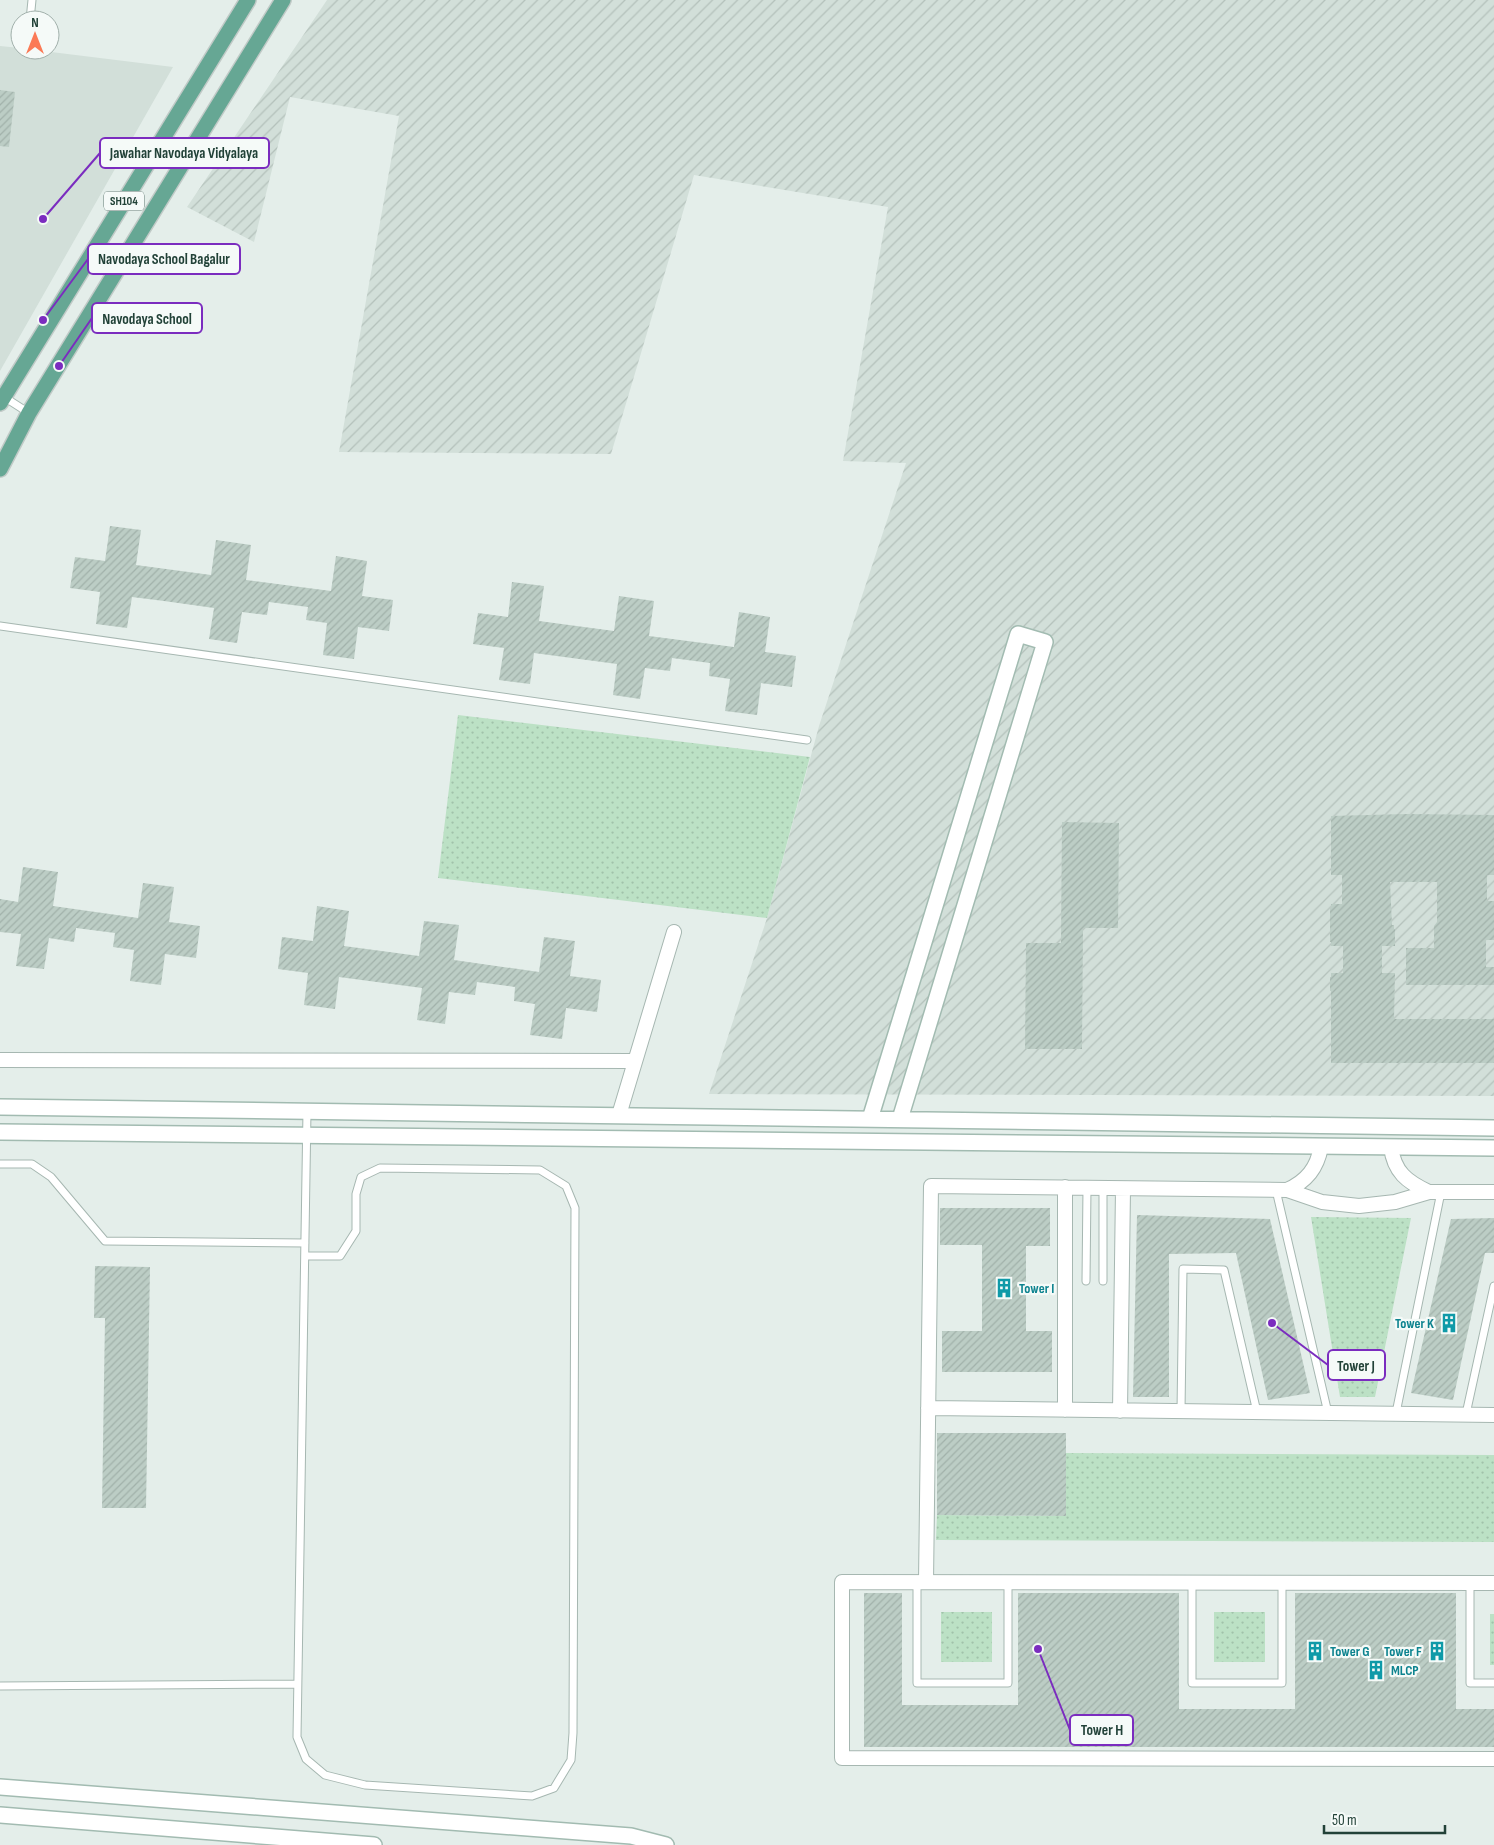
<svg xmlns="http://www.w3.org/2000/svg" width="1494" height="1845" font-family="'Sofia Sans Condensed',sans-serif">
<style>
.built{fill:#d2dfd9}
.industrial{fill:url(#industrial-furrows)}
.park{fill:url(#park-dots)}
.building{fill:url(#building-hatch)}
.lines{fill:none;stroke-linecap:round;stroke-linejoin:round}
.lane-casing{stroke:#a6b7b1;stroke-width:9}
.street-casing{stroke:#a6b7b1;stroke-width:16}
.secondary-casing{stroke:#a2bbb1;stroke-width:18}
.primary-casing{stroke:#c1cac7;stroke-width:18}
.lane{stroke:#fff;stroke-width:7}
.street{stroke:#fff;stroke-width:14}
.secondary{stroke:#fff;stroke-width:15}
.primary{stroke:#66a794;stroke-width:15}
.labels{text-anchor:middle;dominant-baseline:central;stroke-width:4.5;stroke-linejoin:round;paint-order:stroke}
.shield{fill:#f5faf8;stroke:#617972;stroke-width:1}
.shield-label{font-size:12px;font-weight:bold;fill:#224238}
.culture-label{font-size:14px;font-weight:bold;fill:#0d838f;stroke:#f5faf8;text-anchor:start}
.leader{fill:none;stroke:#7b2cbf;stroke-width:2}
.callout-dot{fill:#7b2cbf;stroke:#f5faf8;stroke-width:2}
.callout{fill:#f5faf8;stroke:#7b2cbf;stroke-width:2}
.callout-label{font-size:15px;text-anchor:middle;font-weight:bold;fill:#224238}
</style>
<defs>
<pattern id="industrial-furrows" width="10" height="10" patternUnits="userSpaceOnUse" patternTransform="scale(1.25)"><rect width="10" height="10" fill="#d2dfd9"/><path d="M-1 1l2-2M0 10L10 0M9 11l2-2" fill="none" stroke="#b4c1bb"/></pattern>
<pattern id="park-dots" width="8" height="8" patternUnits="userSpaceOnUse" patternTransform="scale(1.25)"><rect width="8" height="8" fill="#bce1c5"/><path d="M2 2h.1M6 6h.1" fill="none" stroke="#a1c2aa" stroke-width="1.8" stroke-linecap="round"/></pattern>
<pattern id="building-hatch" width="6" height="6" patternUnits="userSpaceOnUse" patternTransform="scale(1.25)"><rect width="6" height="6" fill="#bccdc5"/><path d="M-1 1l2-2M0 6l6-6M5 7l2-2" fill="none" stroke="#a1b1aa"/></pattern>
</defs>
<rect width="100%" height="100%" fill="#e4eeea"/>
<path class="built" d="M0 46 20 48V50H35L173 67 0 371Z"/>
<path class="industrial" d="M327 0H1494V1096L709 1094 767 918 819 726 906 463 843 461 888 207 694 175 611 454 339 452 399 116 290 97 254 242 187 207Z"/>
<path class="park" d="M458 715 810 757 767 918 438 878Z
M1311 1217 1411 1218 1375 1397H1340Z
M1066 1453 1494 1455V1542L936 1540 937 1515 1065 1516Z
M941 1612H992V1662H941Z
M1214 1612H1265V1662H1214Z
M1490 1614H1494V1665H1490Z"/>
<path class="building" d="M0 90 15 92 9 147 0 146Z
M110 526 141 530 136 565 211 575 216 540 251 545 246 580 331 591 336 556 367 561 362 596 393 600 389 631 358 627 354 659 323 655 327 623 306 620 308 607 269 602 267 615 242 612 237 643 209 639 214 608 164 601 132 597 127 628 96 624 100 592 70 588 75 557 105 561Z
M512 582 544 586 539 621 614 631 619 596 654 601 649 636 734 647 739 612 770 617 765 652 796 656 792 687 761 683 757 715 725 711 730 679 709 676 710 663 672 658 670 671 645 668 640 699 613 695 617 664 534 653 530 684 499 680 504 648 473 644 478 613 508 617Z
M1406 814 1494 815V875H1487V901H1494V940H1486V967H1494V985H1406V948H1434V926L1437 922V882H1390L1392 925H1394V929H1395V946H1382V973H1395L1394 1019H1494V1063H1331V991H1330V977H1331V973H1343V946H1331V942H1330V908H1331V904H1342V875H1331V816Z
M1062 822 1119 823 1118 928H1083L1082 1049H1025L1026 943H1061Z
M23 867 58 872 53 906 138 918 143 883 174 887 169 922 200 926 196 958 165 954 161 985 130 981 134 950 113 947 115 933 76 928 74 942 49 938 44 969 16 966 21 934 0 932V899L18 902Z
M317 906 349 911 344 946 419 956 424 921 459 925 454 960 539 972 544 937 575 941 570 976 601 980 597 1012 566 1008 562 1039 530 1035 535 1004 514 1001 515 987 477 982 475 995 449 992 445 1024 417 1020 422 988 339 977 335 1009 304 1005 308 973 278 969 282 937 313 941Z
M940 1208H1050V1246H1026V1331H1052V1372H942V1331H982V1245H940Z
M1137 1215 1270 1219 1310 1393 1268 1400 1236 1253 1169 1254V1397H1133Z
M1494 1218V1253H1485L1453 1400 1411 1393 1451 1219Z
M95 1266 150 1267 146 1508H102L105 1318H94Z
M937 1433H1066V1516L937 1515Z
M864 1593H902V1705H1018V1593H1179V1709H1295V1593H1456V1709H1494V1747H864Z"/>
<g class="lines">
<defs>
<path id="lane" d="M30 20 32 0
M4 397 29 413
M0 626 807 740
M0 1164H32L51 1177 105 1241 305 1243
M1276 1190 1328 1413
M305 1256H340L356 1231V1194L361 1177 380 1168 540 1170 566 1186 575 1208 573 1733 571 1760 554 1788 532 1796 365 1785 325 1775 306 1759 297 1737 307 1111
M1086 1281 1087 1188
M1103 1281V1188
M1181 1411 1183 1269 1224 1270 1257 1412
M1396 1413 1441 1192
M1466 1414 1494 1286
M917 1582V1683H1008V1582
M1192 1583V1683H1282V1583
M1470 1583V1683H1494
M0 1686 297 1684"/>
<path id="street" d="M0 1060 635 1061
M619 1115 674 932
M1391 1147C1394 1172 1407 1182 1429 1192
M1065 1187V1410
M1287 1190C1307 1181 1317 1168 1321 1147
M928 1408 1494 1415
M1120 1411 1123 1189
M926 1582 931 1186 1287 1190 1322 1202 1359 1206 1395 1202 1429 1192H1494
M1494 1583 842 1582V1758L1494 1759"/>
<path id="secondary" d="M0 1107 1494 1128
M870 1119 1018 634 1045 642 900 1119
M0 1132 1494 1148
M0 1787 631 1836 666 1845
M0 1815 374 1845"/>
<path id="primary" d="M0 403 248 0
M0 469 29 413 283 0"/>
</defs>
<use href="#lane" class="lane-casing"/>
<use href="#street" class="street-casing"/>
<use href="#secondary" class="secondary-casing"/>
<use href="#primary" class="primary-casing"/>
<use href="#lane" class="lane"/>
<use href="#street" class="street"/>
<use href="#secondary" class="secondary"/>
<use href="#primary" class="primary"/>
</g>
<defs>
<symbol id="building-bare" viewBox="-9 -9 18 18"><path d="M-4-6H4V6H1V3H-1V6H-4ZM-2.5-4.3h1.7v1.8h-1.7ZM.8-4.3h1.7v1.8H.8ZM-2.5-1h1.7V.8h-1.7ZM.8-1h1.7V.8H.8Z" fill="#0f9aa8" stroke="#f5faf8" stroke-width="2.5" paint-order="stroke"/></symbol>
</defs>
<g fill-rule="evenodd">
<use href="#building-bare" x="990" y="1274" width="28" height="28"/>
<use href="#building-bare" x="1435" y="1309" width="28" height="28"/>
<use href="#building-bare" x="1301" y="1637" width="28" height="28"/>
<use href="#building-bare" x="1423" y="1637" width="28" height="28"/>
<use href="#building-bare" x="1362" y="1656" width="28" height="28"/>
</g>
<g class="labels">
<rect class="shield" x="104" y="191.5" width="40" height="19" rx="4"/>
<g class="shield-label">
<text x="124" y="201">SH104</text>
</g>
<g class="culture-label">
<text x="1019" y="1288">Tower I</text>
<text x="1434" y="1323" text-anchor="end">Tower K</text>
<text x="1330" y="1651">Tower G</text>
<text x="1422" y="1651" text-anchor="end">Tower F</text>
<text x="1391" y="1670">MLCP</text>
</g>
</g>
<path class="leader" d="M43 219L100 153M43 320L88 259M59 366L92 318M1272 1323L1328 1365M1038 1649L1070 1730"/>
<g class="callout-dot">
<circle cx="43" cy="219" r="5"/>
<circle cx="43" cy="320" r="5"/>
<circle cx="59" cy="366" r="5"/>
<circle cx="1272" cy="1323" r="5"/>
<circle cx="1038" cy="1649" r="5"/>
</g>
<g class="callout">
<rect x="100" y="138" width="169" height="30" rx="5"/>
<rect x="88" y="244" width="152" height="30" rx="5"/>
<rect x="92" y="303" width="110" height="30" rx="5"/>
<rect x="1328" y="1350" width="57" height="30" rx="5"/>
<rect x="1070" y="1715" width="63" height="30" rx="5"/>
</g>
<g class="callout-label">
<text x="184" y="158">Jawahar Navodaya Vidyalaya</text>
<text x="164" y="264">Navodaya School Bagalur</text>
<text x="147" y="324">Navodaya School</text>
<text x="1356" y="1371">Tower J</text>
<text x="1102" y="1735">Tower H</text>
</g>
<g transform="translate(35 35)"><circle r="24" fill="#f5faf8" stroke="#a1b0ab"/>
<path d="M0-4L9 19L0 12L-9 19Z" fill="#fb7a56"/>
<text y="-8" font-size="14" font-weight="bold" text-anchor="middle" fill="#224238">N</text>
</g>
<path d="M1324 1825v8h121v-8" fill="none" stroke="#224238" stroke-width="2.5"/>
<text x="1332" y="1825" font-size="15" fill="#224238" stroke="#f5faf8" stroke-width="4" paint-order="stroke">50 m</text>
</svg>
